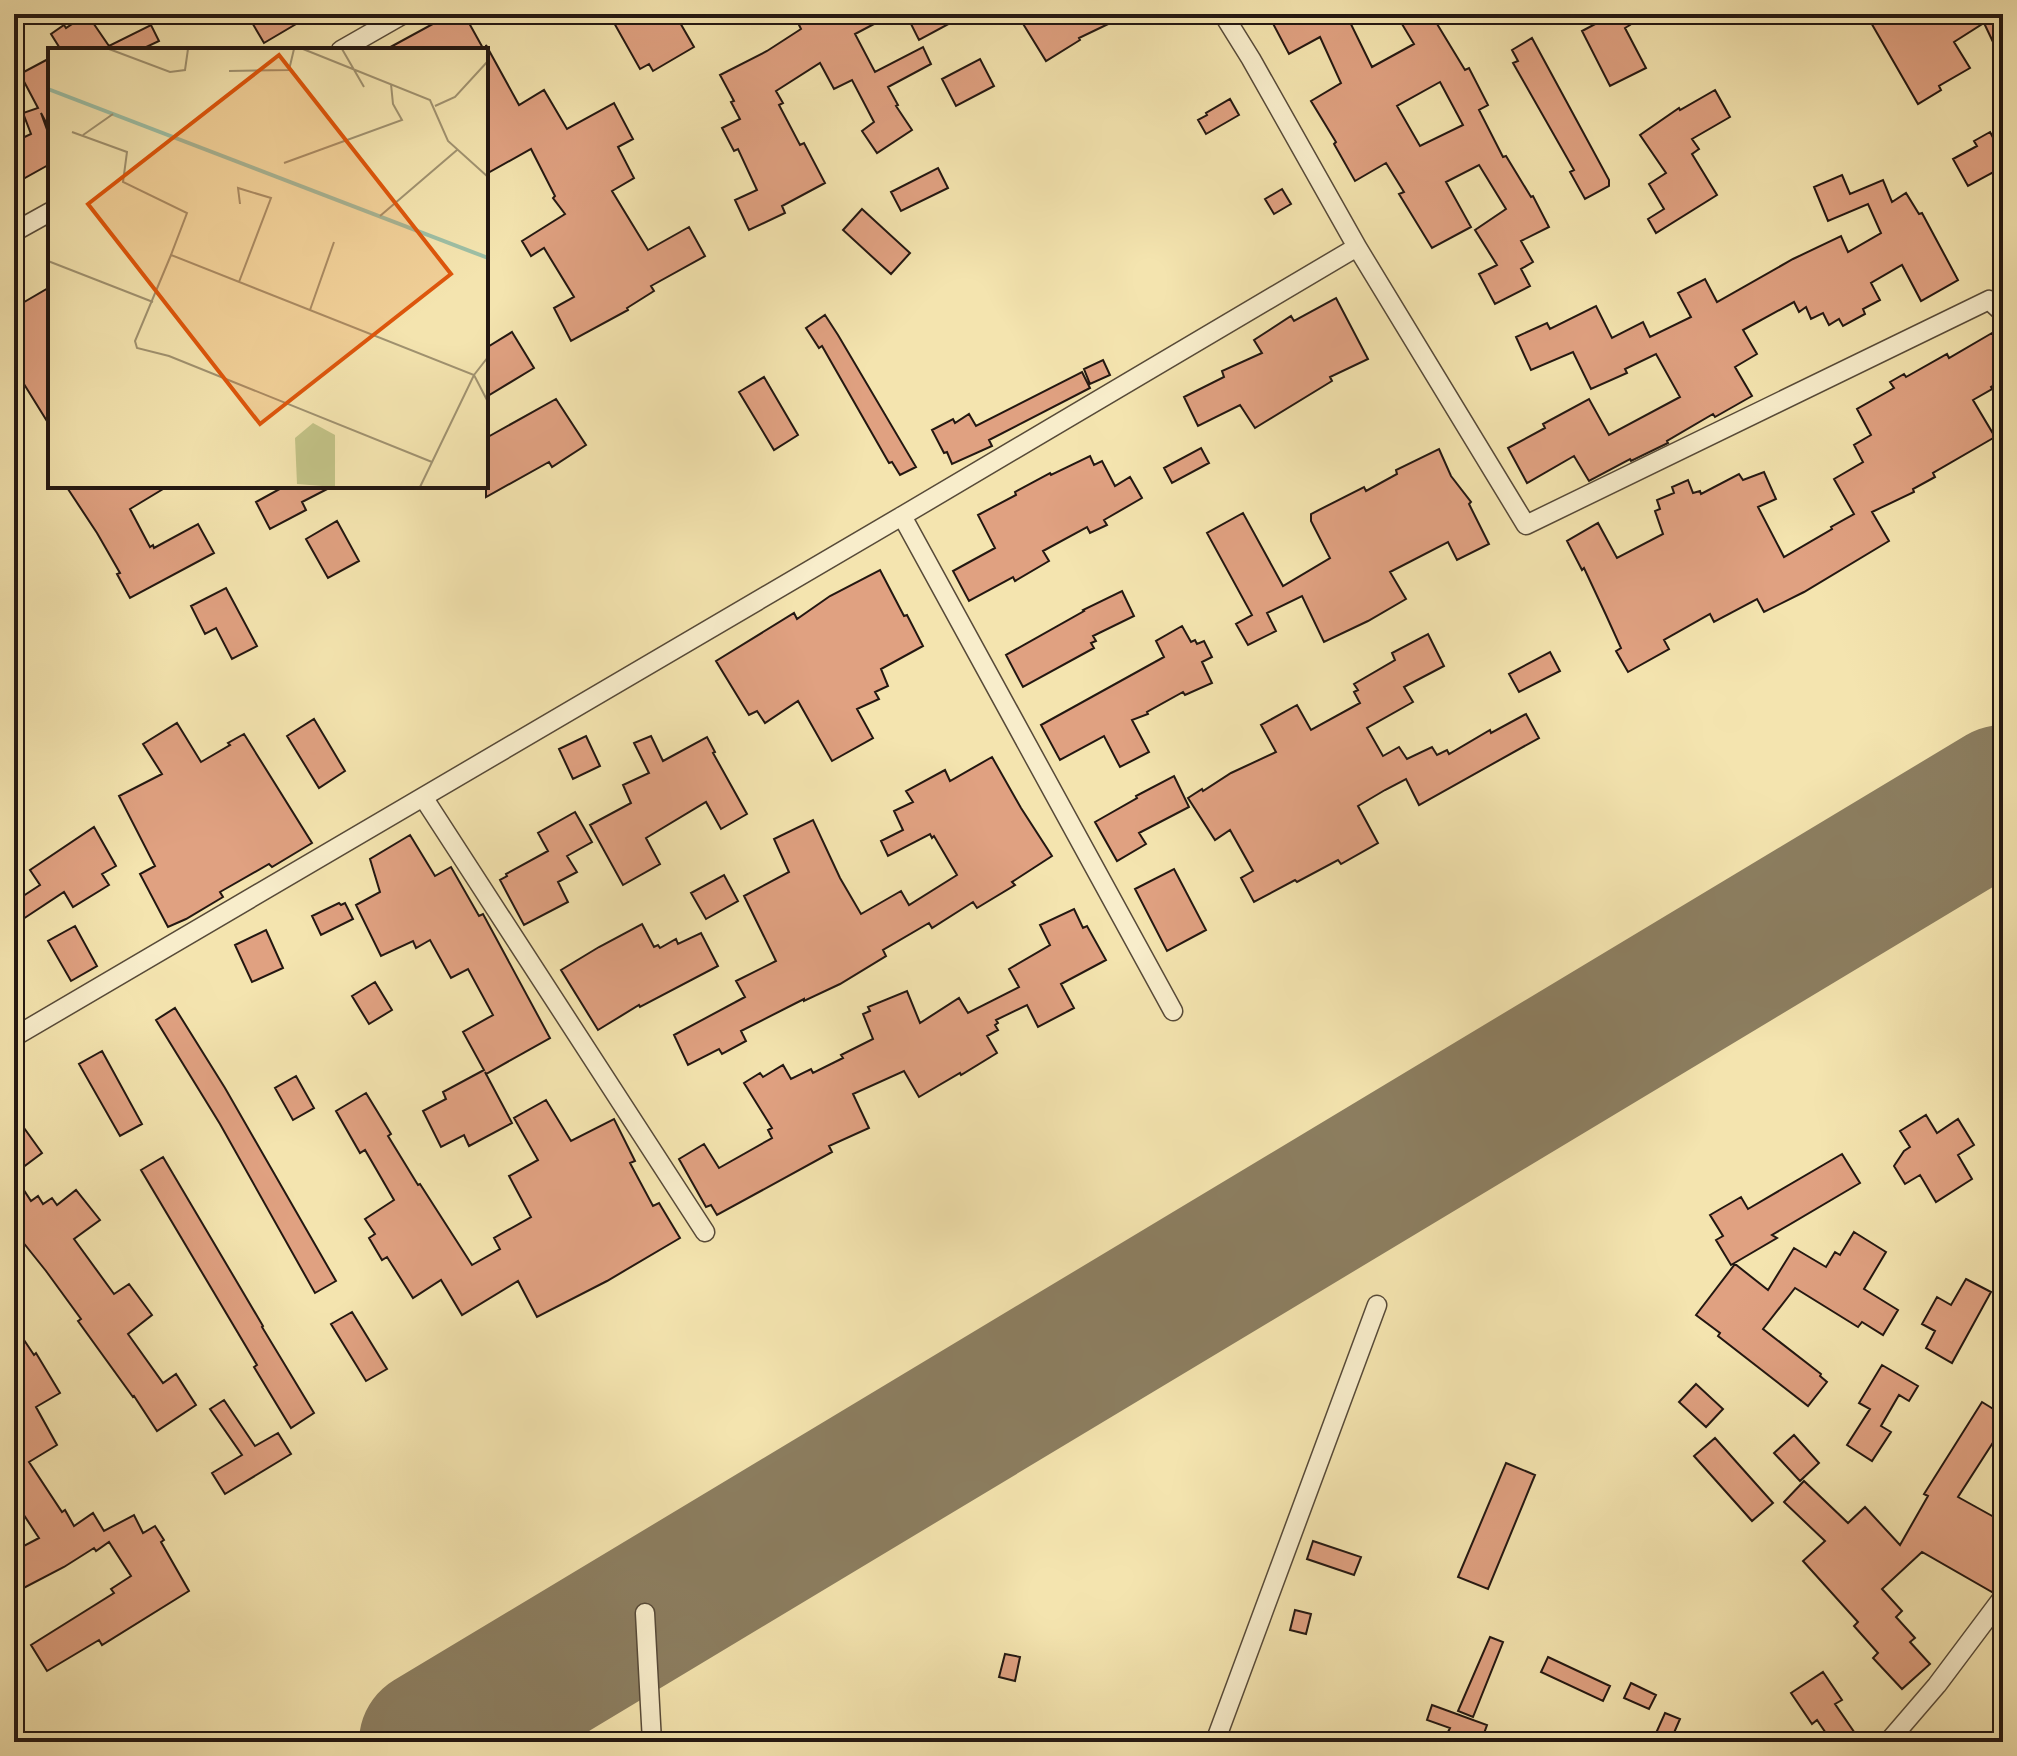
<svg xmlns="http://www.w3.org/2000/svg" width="2017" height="1756" font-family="'IM FELL DW Pica',serif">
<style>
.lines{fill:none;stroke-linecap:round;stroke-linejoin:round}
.runway{stroke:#8c7e60;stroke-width:144}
.building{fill:#e0a181;stroke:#231711;stroke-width:2;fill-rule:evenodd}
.street-casing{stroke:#574a38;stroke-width:21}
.street{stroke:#f8edcb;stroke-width:18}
.inset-river{fill:none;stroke:#9dbfa5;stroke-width:4}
.inset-road{fill:none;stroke:#a09270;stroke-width:2}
.view{fill:#de560c;fill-opacity:0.15;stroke:#de560c;stroke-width:4}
.inset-edge{fill:none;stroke:#231711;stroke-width:4}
</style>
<rect width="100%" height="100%" fill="#f4e4af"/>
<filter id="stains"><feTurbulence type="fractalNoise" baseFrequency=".0025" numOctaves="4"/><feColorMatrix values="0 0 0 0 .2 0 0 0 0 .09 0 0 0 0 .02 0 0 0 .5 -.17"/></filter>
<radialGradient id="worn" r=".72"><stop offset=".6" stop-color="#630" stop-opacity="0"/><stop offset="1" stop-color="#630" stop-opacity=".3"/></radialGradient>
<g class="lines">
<path class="runway" d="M431 1742 2003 797"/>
</g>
<path class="building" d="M87 14 109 46 151 25 159 41 140 50H61L51 34 64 25 66 28Z
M247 14H313L264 43Z
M451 14H464L484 50H385Z
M609 14H675L694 47 653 71 649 64 640 69Z
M819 14H893L855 34 875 72 923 47 931 64 888 87 898 105 896 106 912 130 877 153 862 131 874 122 852 80 834 89 820 63 776 91 783 103 779 105 800 145 804 143 825 183 782 206 785 213 749 230 735 200 757 190 738 149 734 151 722 128 740 119 731 102 734 101 720 75 767 51 801 29 799 25Z
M906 14H967L919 40Z
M1017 14H1129L1079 38 1080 40 1046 61Z
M1268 14H1346L1372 67 1414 44 1396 14H1431L1465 70 1469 68 1488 105 1479 110 1503 157 1506 156 1531 197 1533 196 1549 227 1521 241 1533 262 1521 269 1530 286 1495 304 1479 274 1497 265 1475 230 1506 209 1479 165 1446 182 1471 227 1432 248 1399 194 1404 192 1386 163 1355 181 1334 144 1336 142 1311 101 1341 83 1320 37 1289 54ZM1440 82 1463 125 1420 146 1397 106Z
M1614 14H1624L1630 25 1625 28 1646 68 1610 86 1582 31Z
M1866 14H2003V63L1984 23 1954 42 1970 68 1939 86 1941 90 1918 104Z
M1532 38 1609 180V186L1585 199 1570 172 1574 170 1513 63 1518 61 1512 50Z
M486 45 519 105 544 90 567 129 614 103 633 139 618 147 634 178 612 191 648 250 689 227 705 256 651 286 654 291 627 308 628 310 571 341 554 308 574 297 544 248 531 256 522 241 565 214 553 198 555 196 531 149 486 174Z
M50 58V130L41 113 50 138V164L14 184V142L31 134 23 113 38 108 20 74Z
M980 59 994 86 956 106 942 79Z
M1715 90 1730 117 1692 139 1699 149 1692 154 1717 195 1656 233 1648 219 1664 209 1649 184 1666 173 1640 135 1679 108 1680 110Z
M1230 99 1239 115 1206 134 1198 120 1207 115 1206 113Z
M1990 132 2003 156V167L1968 186 1953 159 1977 146 1974 141Z
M938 168 948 188 901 211 891 192Z
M1842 175 1850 194 1883 180 1892 202 1906 193 1919 214 1922 213 1958 280 1921 301 1902 265 1871 283 1880 300 1863 309 1865 314 1843 326 1839 319 1829 325 1823 313 1811 319 1806 307 1799 312 1794 302 1743 330 1757 354 1735 367 1752 396 1715 417 1713 414 1667 441 1668 443 1631 461 1630 459 1589 481 1574 456 1527 483 1508 448 1545 428 1543 424 1589 399 1609 435 1680 397 1656 354 1625 369 1627 373 1591 389 1573 352 1531 370 1516 337 1547 323 1550 329 1596 306 1612 338 1643 322 1650 337 1691 317 1678 293 1705 279 1717 302 1793 259 1841 236 1848 252 1881 233 1868 204 1828 221 1814 187Z
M1282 189 1291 204 1274 214 1265 199Z
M862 209 910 253 891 274 843 230Z
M50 287V426L14 368V308Z
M1336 298 1368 359 1330 377 1332 381 1255 428 1240 405 1198 426 1184 397 1224 377 1222 371 1262 353 1254 340 1291 316 1294 321Z
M825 315 838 335 916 467 900 475 892 462 889 463 822 346 819 348 806 328Z
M512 332 534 368 486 397V348Z
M1992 333 2003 351V380L1991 387 1992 389 1973 400 1995 437 1933 473 1935 477 1913 489 1914 492 1872 512 1889 541 1804 592 1764 612 1757 599 1714 622 1710 614 1664 640 1669 649 1628 672 1616 651 1621 648 1606 615 1584 568 1582 570 1567 541 1598 523 1617 558 1663 534 1655 511 1660 509 1657 500 1674 493 1672 487 1688 480 1693 493 1700 491 1701 494 1739 474 1743 480 1764 472 1776 499 1758 507 1784 557 1832 529 1831 527 1854 514 1834 479 1863 462 1854 445 1871 435 1857 409 1894 388 1890 382 1904 374 1906 377 1947 354 1949 358Z
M1103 360 1110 375 1090 384 1084 369Z
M1082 372 1090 388 989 440 992 446 952 464 947 452 944 453 932 430 953 419 955 423 969 414 976 426Z
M764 377 798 435 774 450 739 392Z
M556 399 586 445 552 467 549 462 486 497V438Z
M1201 448 1209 463 1172 483 1164 468Z
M1439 449 1451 476 1471 502 1469 504 1489 544 1457 560 1448 542 1390 572 1406 599 1368 621 1324 642 1302 596 1267 613 1276 631 1248 645 1236 624 1252 615 1207 533 1243 513 1283 586 1330 558 1311 521V514L1364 487 1366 491 1397 474 1396 470Z
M1090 456 1094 465 1102 461 1115 486 1130 477 1142 498 1104 520 1107 525 1090 533 1087 527 1043 551 1049 561 1015 581 1013 577 969 601 953 571 995 548 978 515 1016 495 1015 492 1050 473 1051 475Z
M66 486H168L130 509 150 547 153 545 154 548 198 524 214 553 130 598 117 574 120 573 97 533Z
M285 486H333L302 502 306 510 270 529 256 502Z
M337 521 359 561 328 578 306 539Z
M880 570 904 616 907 615 923 646 881 669 888 686 875 692 879 699 857 709 873 738 832 761 798 701 765 723 757 711 749 715 716 661 794 613 797 619 830 596Z
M226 588 257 646 232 659 216 628 205 634 191 606Z
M1122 591 1134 616 1093 636 1096 641 1091 643 1094 648 1023 687 1006 655 1084 611 1083 610Z
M1182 626 1191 642 1195 640 1197 644 1204 641 1212 657 1202 662 1212 683 1185 695 1183 692 1147 712 1148 714 1132 720 1149 752 1120 767 1104 736 1060 760 1041 725 1164 657 1156 641Z
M1428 634 1444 666 1404 687 1413 702 1367 728 1383 756 1399 747 1407 759 1432 747 1437 755 1447 750 1449 754 1490 730 1491 733 1526 714 1539 738 1419 805 1406 779 1385 790 1358 806 1378 843 1341 864 1338 860 1297 882 1295 880 1254 902 1241 878 1253 871 1230 830 1215 840 1188 798 1202 789 1203 791 1231 773 1276 752 1261 725 1297 705 1311 730 1360 703 1354 692 1358 690 1354 684 1395 660 1392 653Z
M1550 652 1560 671 1519 692 1509 674Z
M314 719 345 771 319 788 287 736Z
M177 723 201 762 230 745 228 743 244 734 312 843 272 867 269 864 220 892 223 897 186 919 168 927 140 874 155 866 119 796 162 774 143 744Z
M586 736 600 766 573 779 559 749Z
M651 736 663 761 707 737 715 752 713 753 747 814 721 829 706 802 646 838 660 864 623 885 590 825 631 803 623 785 649 773 634 743Z
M992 757 1021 808 1052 856 1012 882 1015 885 977 908 973 902 932 928 929 923 883 950 886 956 840 984 804 1001V999L741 1031 746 1041 722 1054 719 1049 688 1065 674 1035 745 997 736 981 776 961 744 896 789 872 774 839 813 820 840 878 861 914 901 891 909 905 957 875 934 836 932 838 930 834 888 856 881 841 903 830 894 811 913 802 906 791 945 770 950 781Z
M1174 776 1189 807 1139 833 1146 844 1117 861 1095 822 1137 798 1136 796Z
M575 812 592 842 567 856 577 872 558 882 568 902 524 925 500 880 507 876 506 874 548 851 538 833Z
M94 827 116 866 102 874 109 885 73 907 64 892 14 925V902L40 885 30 870Z
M410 835 435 876 451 867 479 916 483 914 550 1038 486 1074 485 1072 512 1123 469 1146 464 1135 441 1147 423 1111 446 1099 443 1092 484 1070 463 1032 493 1015 468 969 451 978 430 940 416 948 413 941 381 956 356 905 380 892 370 859Z
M1174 869 1206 930 1167 951 1135 889Z
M724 875 738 901 706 919 691 893Z
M339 903 341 905 345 903 353 919 321 935 312 916Z
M1074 909 1083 928 1087 926 1106 960 1061 984 1074 1008 1038 1027 1027 1005 996 1020 998 1023 995 1025 998 1030 987 1036 997 1053 961 1075 960 1073 919 1097 904 1071 853 1094 869 1128 829 1146 832 1152 717 1215 711 1205 706 1207 679 1159 704 1144 719 1168 772 1138 768 1130 772 1128 744 1083 760 1073 763 1077 783 1065 791 1079 811 1069 813 1073 843 1058 841 1055 873 1039 863 1014 870 1011 868 1007 907 991 920 1023 959 998 968 1013 1019 987 1009 969 1050 945 1040 925Z
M642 924 654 947 658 945 660 948 676 939 678 944 701 933 718 966 640 1007 639 1005 598 1030 561 970 599 947Z
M75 926 97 966 71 981 48 941Z
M266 930 283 968 252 982 235 945Z
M375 982 392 1010 369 1024 352 996Z
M175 1008 225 1088 336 1281 315 1293 220 1124 156 1020Z
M102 1051 142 1124 120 1136 79 1064Z
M296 1076 314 1108 293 1120 275 1088Z
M366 1093 391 1134 388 1136 418 1185 420 1184 472 1265 500 1249 494 1238 531 1217 509 1176 538 1160 514 1118 546 1100 571 1141 614 1119 635 1161 630 1163 653 1206 659 1203 680 1238 607 1281 537 1317 518 1281 462 1315 441 1280 413 1298 387 1257 382 1260 369 1238 375 1234 365 1219 394 1200 365 1150 360 1153 336 1111Z
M14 1114 42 1153 14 1174Z
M1926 1115 1937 1133 1958 1119 1974 1145 1958 1155 1972 1179 1936 1202 1920 1175 1905 1184 1894 1166 1904 1151 1910 1147 1900 1131Z
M1842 1154 1860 1183 1772 1235 1777 1238 1731 1265 1716 1240 1723 1236 1710 1215 1741 1197 1748 1209Z
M163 1157 263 1326 262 1327 314 1413 291 1428 254 1367 257 1365 141 1170Z
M14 1175 31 1201 38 1196 43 1204 52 1198 57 1205 76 1190 100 1220 74 1239 114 1294 129 1284 152 1315 128 1334 163 1383 176 1374 196 1405 157 1431 134 1396 133 1397 78 1321 81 1319 46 1271 14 1231Z
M1854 1232 1886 1252 1864 1289 1898 1310 1883 1335 1862 1322 1858 1327 1795 1288 1763 1329 1821 1374 1820 1376 1827 1382 1808 1406 1718 1336 1720 1333 1696 1315 1735 1264 1768 1290 1794 1248 1826 1267 1835 1252 1840 1255Z
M1966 1279 1991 1292 1952 1363 1926 1348 1935 1331 1922 1324 1937 1297 1951 1305Z
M352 1312 387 1369 366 1381 331 1324Z
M14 1325 34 1355 36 1353 60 1393 36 1407 57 1445 29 1462 62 1512 65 1510 74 1526 93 1513 104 1531 134 1515 143 1533 155 1526 164 1540 161 1542 189 1591 102 1645 99 1640 47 1671 31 1645 114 1593 111 1589 131 1576 109 1542 96 1551 94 1548 64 1567 14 1593V1551L39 1538 14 1500Z
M1882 1365 1918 1386 1909 1401 1899 1395 1881 1426 1891 1432 1872 1461 1847 1445 1870 1409 1859 1403Z
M1696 1384 1723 1409 1706 1427 1679 1402Z
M224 1400 255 1446 278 1433 291 1454 225 1494 212 1473 242 1455 210 1409Z
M1982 1402 2003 1415V1427L1958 1497 2003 1522V1585L1998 1586 1992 1592 1922 1552 1882 1589 1902 1611 1896 1617 1915 1638 1910 1642 1930 1664 1902 1689 1873 1658 1878 1653 1854 1626 1858 1622 1803 1561 1825 1541 1784 1502 1804 1481 1848 1523 1865 1507 1900 1545 1928 1496 1924 1494Z
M1794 1435 1819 1463 1800 1481 1774 1453Z
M1715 1438 1773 1503 1752 1521 1694 1456Z
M1506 1463 1535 1475 1488 1589 1458 1577Z
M1313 1541 1361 1557 1354 1575 1307 1559Z
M1295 1610 1311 1614 1306 1634 1290 1630Z
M1490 1637 1503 1642 1473 1717 1458 1711Z
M1005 1654 1020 1657 1015 1681 999 1677Z
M1548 1657 1610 1686 1603 1701 1541 1672Z
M1823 1672 1842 1700 1835 1704 1861 1742H1832L1817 1720 1812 1724 1791 1693Z
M1631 1683 1656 1695 1649 1709 1624 1698Z
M1432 1705 1487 1725 1482 1739 1465 1733 1461 1742H1443L1450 1728 1427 1720Z
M1665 1713 1680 1719 1670 1742H1652Z"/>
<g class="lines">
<defs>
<path id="street" d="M1223 14 1251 59 1357 247
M341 50 404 14
M14 232 50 212
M902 516 1173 1011
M423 797 705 1232
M14 1037 902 516 1357 247 1526 525 1989 300 2003 313
M645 1613 652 1742
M1215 1742 1377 1305
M1888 1742 1937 1685 2003 1597"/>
</defs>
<use href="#street" class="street-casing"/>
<use href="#street" class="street"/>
</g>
<g transform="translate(48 48)">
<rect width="440" height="440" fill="#f4e4af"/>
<path d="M265 375 287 387V439L249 436 247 390Z" fill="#c2c286"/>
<path class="inset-river" d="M0 41 440 210"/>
<path class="inset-road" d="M61 1 122 24 137 22 140 1M255 1 382 52 400 93 440 129M294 1 316 39M181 23 241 22 246 1M387 58 407 49 440 13M24 84 79 104 75 134 139 165 123 207 426 327 440 354M35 87 65 66M236 115 354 72 345 56 343 36M332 168 409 102M123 207 87 293 89 300 121 308 384 414M0 213 105 254M191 234 223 150 190 140 192 156M262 262 286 194M372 439 426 327 440 309"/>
<path class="view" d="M231 7 403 226 212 376 40 156Z"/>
<rect width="440" height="440" class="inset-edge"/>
</g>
<rect width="2017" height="1756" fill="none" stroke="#f4e4af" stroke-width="48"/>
<rect x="16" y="16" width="1985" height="1724" fill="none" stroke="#231711" stroke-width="4"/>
<rect x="24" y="24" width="1969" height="1708" fill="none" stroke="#231711" stroke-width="2"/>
<rect width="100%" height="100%" filter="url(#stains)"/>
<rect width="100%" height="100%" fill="url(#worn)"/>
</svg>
